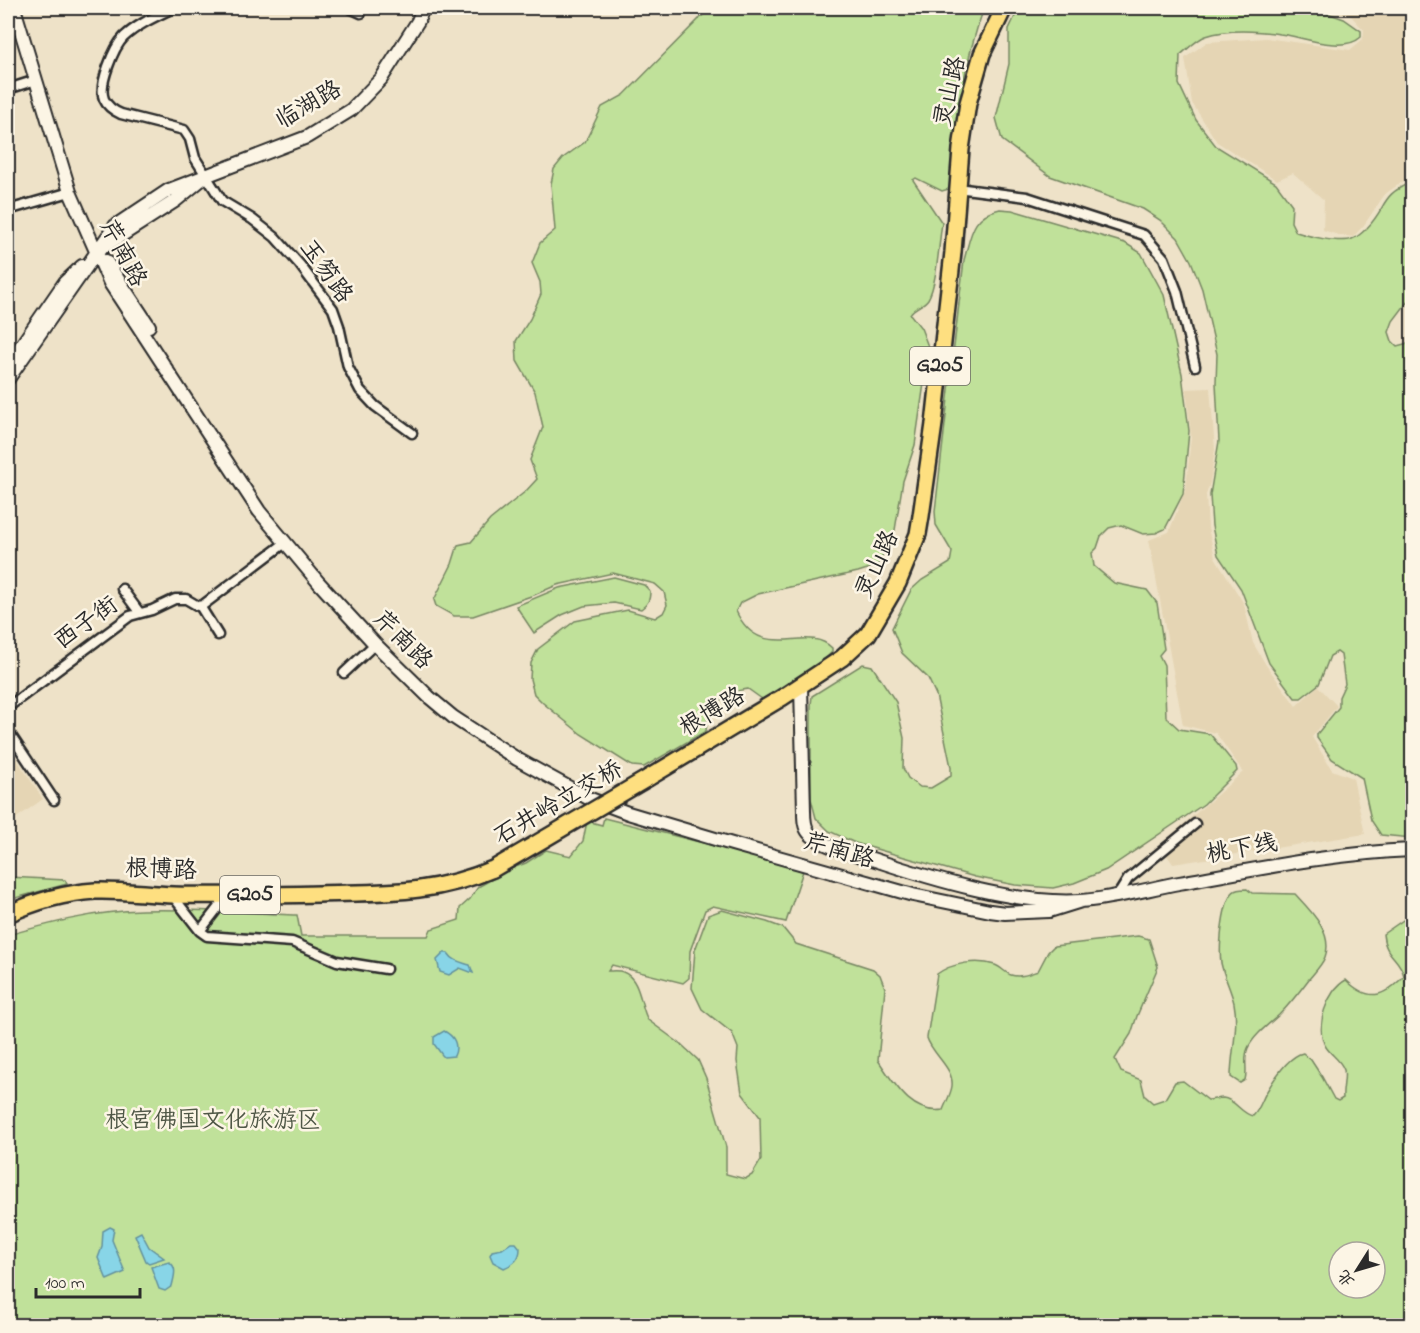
<svg xmlns="http://www.w3.org/2000/svg" width="1420" height="1333" font-family="'Indie Flower','LXGW WenKai TC',sans-serif">
<style>
.built{fill:#e5d5b4}
.green{fill:#c0e19a;stroke:#768662;stroke-width:1.5;fill-rule:evenodd}
.water{fill:#88d5e7;stroke:#63919c;stroke-width:1.5}
.lines{fill:none;stroke-linecap:round;stroke-linejoin:round}
.street-casing{stroke:#2b2b2b;stroke-width:13}
.secondary-casing{stroke:#2b2b2b;stroke-width:16}
.highway-casing{stroke:#2b2b2b;stroke-width:20}
.street{stroke:#fcf5e5;stroke-width:8}
.secondary{stroke:#fcf5e5;stroke-width:12}
.highway{stroke:#fedf80;stroke-width:15}
.highway-bridge-casing{stroke:#2b2b2b;stroke-width:20;stroke-linecap:butt}
.highway-bridge{stroke:#fedf80;stroke-width:15}
.labels{text-anchor:middle;dominant-baseline:central;stroke-width:5;stroke-linejoin:round;paint-order:stroke}
.shield{fill:#fcf5e5;stroke:#6a6863;stroke-width:1.5}
.shield-label{font-size:22px;font-weight:bold;fill:#2b2b2b}
.street-label{font-size:24px;fill:#2b2b2b;stroke:#fcf5e5}
.park-label{font-size:24px;fill:#505847;stroke:#fcf5e5}
</style>
<rect width="100%" height="100%" fill="#eee2c8"/>
<filter id="ink" filterUnits="userSpaceOnUse"><feTurbulence type="fractalNoise" baseFrequency=".0167" numOctaves="2"/><feDisplacementMap in="SourceGraphic" scale="12" xChannelSelector="R" yChannelSelector="G"/><feConvolveMatrix kernelMatrix="1 2 1 2 8 2 1 2 1" color-interpolation-filters="sRGB"/></filter>
<g filter="url(#ink)">
<path class="built" d="M1332 8H1412V175L1385 194 1364 225 1353 237 1338 235 1323 230 1324 200 1293 173 1277 180 1217 142 1192 103 1185 58 1207 42 1266 38 1350 50 1363 39 1364 30 1351 16Z
M1210 388 1215 450 1210 483 1206 495 1208 528 1215 557 1244 604 1253 643 1266 665 1296 706 1318 686 1337 706 1312 737 1332 770 1353 778 1365 834 1173 864 1160 845 1243 772 1216 733 1183 725 1149 540 1169 532 1186 488 1191 436 1186 389Z
M8 746 43 799 8 824Z"/>
<path class="green" d="M716 8H984C963 65 956 120 952 180L949 189 942 191 916 178 913 180 942 223C939 241 937 285 928 299 923 306 914 307 910 314L921 328 929 349 915 445 903 481 895 530 877 566 858 572 758 594 740 603 736 611C761 665 807 622 832 648V652C816 670 784 688 762 699L748 689C724 691 707 707 706 731L644 767 632 766 581 734 543 703 534 694 530 679 531 663 538 649 575 621 628 610 655 618 663 613 667 605 664 592 655 584 613 573 557 585 534 595 473 616H454L436 606 434 600 452 564 458 545 471 542 490 520 526 491 537 479 530 460 543 427 535 392 517 361 516 341 530 319 541 294 540 282 532 263 540 243 555 230 551 184 554 169 563 158 585 142 602 107 624 95 707 11Z
M1019 8H1313L1344 19 1361 31V37C1343 54 1301 36 1280 34 1259 31 1227 29 1206 36 1197 39 1188 49 1180 55L1179 84 1196 120 1216 146 1276 183 1292 205 1291 222 1296 232C1308 236 1340 244 1352 239 1356 238 1364 231 1367 228 1388 206 1380 195 1412 182V296L1393 321 1389 332 1392 341 1397 346 1412 342V838L1381 835 1371 820 1362 778 1332 759 1317 738V734L1339 707V697L1345 684 1341 655 1337 652 1330 656 1319 684 1301 698H1295L1269 663 1241 589 1218 555 1212 526 1210 495 1219 441 1216 383 1217 354 1202 289 1191 261 1178 238 1160 220 1143 209 1050 176 1002 140 996 118 1009 64V29Z
M1000 209 1012 210 1125 243 1141 253 1164 295 1182 374 1189 431 1183 494 1165 529 1156 533 1143 534 1121 525 1109 528 1101 536 1097 548 1092 553 1094 566 1114 583 1147 590 1157 603 1164 649 1159 655 1164 665 1166 717 1179 729 1210 734 1236 766 1237 771 1204 804 1106 870 1074 883 1053 888 1015 885 975 877 855 843 829 831 816 818 811 799V705L812 696 863 664 872 666 896 702 904 738 903 768 908 778 920 787 931 788 951 776V767L936 695 928 678 902 653 892 628 911 590 922 580 950 563 952 552 936 525 935 511 964 260C971 236 971 215 1000 209Z
M614 577 644 585 650 591C650 600 648 604 641 609L614 603 584 606 562 615 534 633 516 606 559 588Z
M604 818 723 848 803 871 786 922 713 906 705 910 690 951 689 978 683 983 612 965 608 971C612 971 619 970 623 972 641 979 640 1007 648 1020L682 1045 698 1060 706 1078 726 1147V1174L745 1179 752 1175 761 1160 760 1117 742 1093 737 1061 738 1048 732 1033 702 1009 692 988 695 950 708 915 722 910 767 922 783 928 796 944 873 969 880 975 885 988 878 1060C894 1083 911 1115 943 1110 946 1102 951 1094 952 1086 954 1068 932 1054 927 1038L937 974C952 963 977 959 995 965 1001 967 1005 973 1011 975 1020 978 1029 974 1038 971L1048 952 1054 946 1138 936 1149 939 1158 967 1137 1016 1131 1034 1115 1059 1121 1072 1141 1080 1145 1096 1153 1103 1165 1099 1175 1082 1183 1081 1208 1100C1212 1100 1218 1098 1223 1098 1235 1099 1241 1114 1253 1116 1260 1109 1262 1099 1267 1091 1274 1079 1289 1056 1303 1053L1311 1060 1322 1077 1334 1099 1338 1101 1343 1098C1342 1089 1346 1078 1344 1070 1341 1060 1331 1055 1326 1047 1314 1028 1327 990 1346 980 1369 1002 1383 998 1404 976 1400 957 1385 957 1383 934L1412 914V1325L8 1326V935C51 923 96 911 142 910 193 908 246 913 297 915L301 936H428L431 929 459 920 460 908 470 899 478 887 510 869 526 863 546 850 571 856 583 841 587 821 602 825ZM1339 1252H1375V1288H1339Z
M8 877 65 880 67 884 8 900Z
M1247 889 1252 893 1295 894C1310 910 1334 933 1325 957 1322 965 1314 973 1309 979 1300 991 1290 1004 1279 1015 1269 1024 1254 1035 1248 1048 1243 1059 1248 1069 1245 1080L1240 1083 1231 1077C1231 1052 1239 1029 1234 1003 1231 990 1224 977 1221 963 1219 948 1222 908 1231 895 1234 889 1241 889 1247 889Z"/>
<path class="water" d="M444 953H448C454 962 461 962 470 965L473 973 460 968 449 975 440 972 437 960Z
M444 1031C454 1036 459 1045 454 1056L444 1057 442 1055 434 1044V1037Z
M110 1227 114 1229 112 1240 125 1272 107 1280 98 1258 102 1247 103 1231Z
M141 1232 149 1247 164 1258 149 1263 146 1261 135 1235Z
M511 1243H516L520 1248C520 1259 514 1264 504 1268L493 1262 490 1255 492 1251 502 1249Z
M169 1262C178 1267 174 1277 172 1286L165 1291 159 1289 151 1267Z"/>
<g class="lines">
<defs>
<path id="street" d="M173 8C157 16 138 24 124 37 114 47 98 85 104 99 107 106 114 111 121 114L184 130 190 139 195 158 222 201 252 219 275 237 300 265 333 309 339 326 348 367 360 390 375 406 412 433
M350 8 361 13
M8 89 36 80
M957 188 1027 197 1144 235 1164 258 1177 291 1195 366
M8 210 70 192
M122 589 139 612
M200 606 218 635
M344 673 375 644
M8 707 130 616 152 610 175 599H186L198 606 203 605 285 543
M8 731 54 800
M172 895 200 931 227 896
M1118 895 1128 879 1195 824
M200 931 207 936 292 942 337 961 386 969"/>
<path id="secondary" d="M14 8 70 192 110 283 259 511 319 583 375 644 429 697 453 717 517 759 588 798 628 813 732 844 913 895 990 911 1005 913 1049 911 1081 901
M102 248 175 201 203 178
M106 261 149 326
M12 359 65 282 82 266
M8 379 115 226 169 190 307 137 351 110 381 79 418 21 423 8
M801 686 804 811C804 819 804 827 809 833 820 846 855 854 872 859 932 879 1017 905 1080 901 1113 899 1147 889 1179 883 1256 869 1334 853 1412 850"/>
<path id="highway" d="M648 778 783 697 842 658 868 634 898 583 918 534 921 516 934 424 953 252 961 149 968 103 982 54 1004 8
M8 914C34 902 66 893 95 891 121 890 147 894 173 895 221 896 270 895 319 894 383 892 432 895 493 869"/>
</defs>
<use href="#street" class="street-casing"/>
<use href="#secondary" class="secondary-casing"/>
<use href="#highway" class="highway-casing"/>
<use href="#street" class="street"/>
<use href="#secondary" class="secondary"/>
<use href="#highway" class="highway"/>
<defs>
<path id="highway-bridge" d="M493 869 648 778"/>
</defs>
<use href="#highway-bridge" class="highway-bridge-casing"/>
<use href="#highway-bridge" class="highway-bridge"/>
</g>
</g>
<g class="labels">
<g class="shield">
<rect x="910" y="347" width="60" height="38" rx="4.5"/>
<rect x="220" y="876" width="60" height="38" rx="4.5"/>
</g>
<g class="shield-label">
<text x="940" y="366">G205</text>
<text x="250" y="895">G205</text>
</g>
<g class="street-label">
<text transform="translate(951 92) rotate(-77)">灵山路</text>
<text transform="translate(309 106) rotate(-30)">临湖路</text>
<text transform="translate(122 254) rotate(62)">芹南路</text>
<text transform="translate(325 272) rotate(54)">玉笏路</text>
<text transform="translate(878 565) rotate(-65)">灵山路</text>
<text transform="translate(87 624) rotate(-36)">西子街</text>
<text transform="translate(402 641) rotate(45)">芹南路</text>
<text transform="translate(713 713) rotate(-31)">根博路</text>
<text transform="translate(559 804) rotate(-30)">石井岭立交桥</text>
<text transform="translate(1242 850) rotate(-10)">桃下线</text>
<text transform="translate(839 852) rotate(16)">芹南路</text>
<text transform="translate(161 871) rotate(2)">根博路</text>
</g>
<g class="park-label">
<text x="213" y="1121">根宫佛国文化旅游区</text>
</g>
</g>
<rect width="1420" height="1333" fill="none" stroke="#fcf5e5" stroke-width="30"/>
<rect x="15" y="15" width="1390" height="1303" fill="none" stroke="#2b2b2b" stroke-width="2" filter="url(#ink)"/>
<g transform="translate(1357 1270) rotate(233)"><circle r="28" fill="#fcf5e5" stroke="#a8a49b" stroke-width="1.5"/>
<path d="M0-4.5L10 22L0 15L-10 22Z" fill="#2b2b2b"/>
<text y="-9" font-size="16" font-weight="bold" text-anchor="middle" fill="#2b2b2b">北</text>
</g>
<path d="M36 1288v9h104v-9" fill="none" stroke="#2b2b2b" stroke-width="3"/>
<text x="45" y="1288" font-size="18" fill="#2b2b2b" stroke="#fcf5e5" stroke-width="4.5" paint-order="stroke">100 m</text>
</svg>
